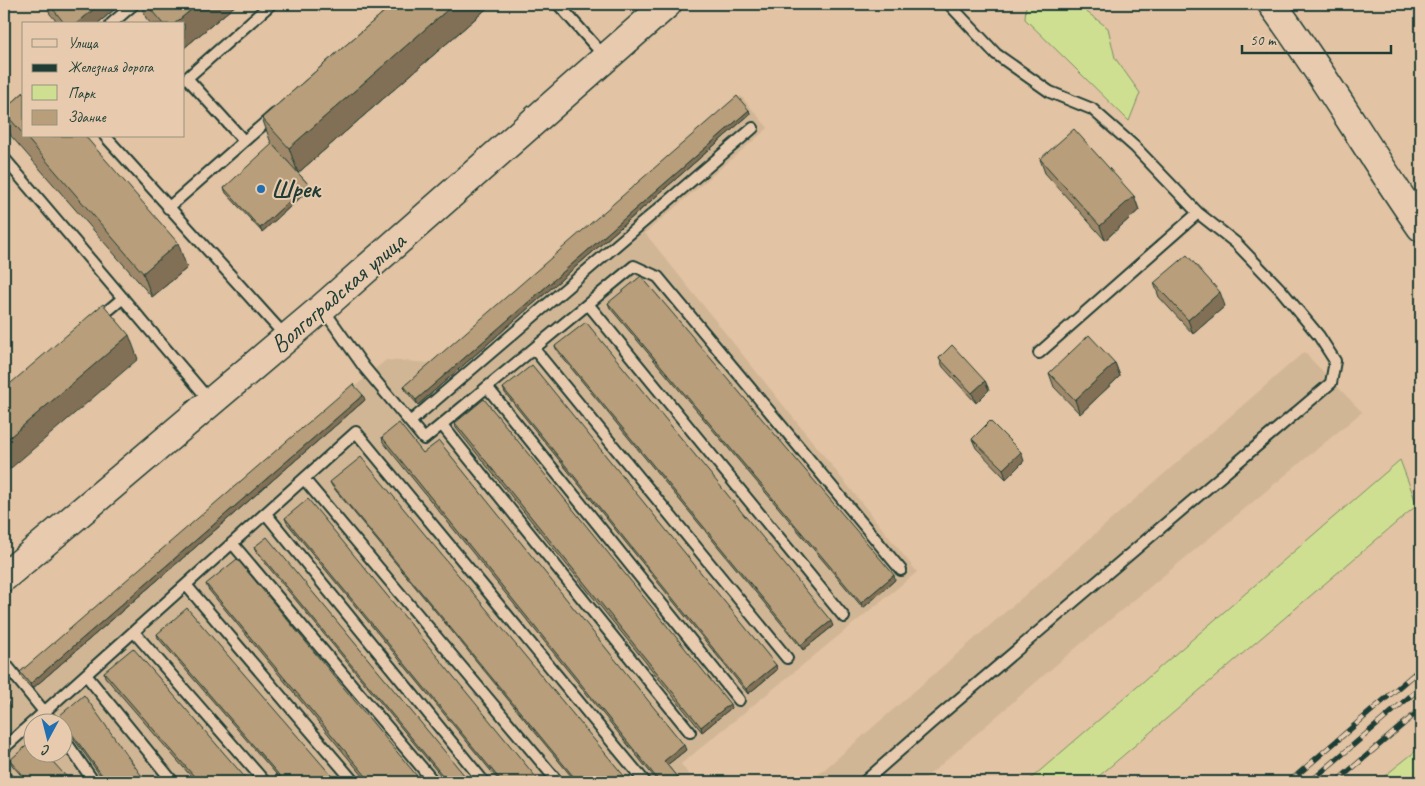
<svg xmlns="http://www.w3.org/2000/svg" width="1425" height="786" font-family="Caveat,sans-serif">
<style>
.built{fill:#d1b695;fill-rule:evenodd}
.green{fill:#cfdf92;stroke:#778e63}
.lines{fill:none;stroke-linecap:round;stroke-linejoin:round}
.lane-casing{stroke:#1f3d34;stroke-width:14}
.secondary-casing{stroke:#1f3d34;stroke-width:31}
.lane{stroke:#e8cbaf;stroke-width:10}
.secondary{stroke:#e8cbaf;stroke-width:28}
.rail-casing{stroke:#1f3d34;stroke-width:5.5}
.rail{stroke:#e8cbaf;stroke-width:4;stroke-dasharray:11;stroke-linecap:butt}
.wall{fill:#9e8869;stroke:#1f3d34}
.shaded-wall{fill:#816f55;stroke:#1f3d34}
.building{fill:#b89e7a;stroke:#1f3d34}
.poi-dot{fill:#1f6fb2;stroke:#e8cbaf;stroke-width:2}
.labels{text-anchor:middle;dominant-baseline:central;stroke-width:4;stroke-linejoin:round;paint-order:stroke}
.poi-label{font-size:25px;font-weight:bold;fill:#1f3d34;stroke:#e8cbaf;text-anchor:start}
.street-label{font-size:25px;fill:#1f3d34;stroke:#e8cbaf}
</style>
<rect width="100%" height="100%" fill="#e2c3a3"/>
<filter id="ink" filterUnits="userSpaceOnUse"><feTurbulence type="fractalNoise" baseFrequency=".02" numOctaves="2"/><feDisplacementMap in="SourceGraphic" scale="10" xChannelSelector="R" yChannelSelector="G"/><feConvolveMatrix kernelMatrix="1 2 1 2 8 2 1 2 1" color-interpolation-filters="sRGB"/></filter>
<g filter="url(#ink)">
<path class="built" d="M741 96 768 128 645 233 917 572 681 764 694 782H4V687L386 360 433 363ZM32 724H62V754H32Z
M1304 352 1362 412 1065 657 921 782H810Z"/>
<path class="green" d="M1026 4H1076L1108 28 1115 58 1140 93 1129 121 1025 19Z
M1400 460 1417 505 1092 782H1027Z
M1421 747V782H1377Z"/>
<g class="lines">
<defs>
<path id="lane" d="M558 4 605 57
M111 24 134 4
M105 136 287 338
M244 141 187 78 271 4
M4 158 210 401
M168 208 275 114
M588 304 844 617
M323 309 364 367 424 439 634 266 658 277 901 570
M99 318 123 298
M534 349 787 658
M1039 353 1198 213
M487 387 739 700
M410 422 753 128
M442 425 690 732
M304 479 558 782
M266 514 484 782
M232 543 434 782
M186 585 354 782
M134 632 265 782
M4 662 54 724
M86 675 173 782
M62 736 94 782
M4 748 356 432 645 782
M4 775 10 782
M864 782 931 723 1331 383 1335 361 1319 336 1281 290 1236 243 1198 213 1135 147 1092 109 1050 92 996 54 949 4"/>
<path id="secondary" d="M1272 4C1325 76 1370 154 1421 227
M4 577 322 308 667 4"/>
</defs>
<use href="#lane" class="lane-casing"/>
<use href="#secondary" class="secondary-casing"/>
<use href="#lane" class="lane"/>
<use href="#secondary" class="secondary"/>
<defs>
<path id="rail" d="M1289 782 1421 668
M1310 782 1421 687
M1336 782 1421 709"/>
</defs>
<use href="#rail" class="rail-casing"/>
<use href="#rail" class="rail"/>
</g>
<path class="wall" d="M47 4H121L97 24H59L50 14Z
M141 4H237L184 48V24H151L146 18Z
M393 4H492L298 173 308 184 310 189 262 232 226 193 224 188 289 163 271 143 262 118Z
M24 92V136H85L187 268 152 297 11 136 4 115V110Z
M749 110 750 114 418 405 406 391 404 386Z
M1040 159 1134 196 1139 210 1105 240 1045 173Z
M1154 283 1225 306 1193 334 1159 297Z
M608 303 895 580 863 608 610 308Z
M555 346 833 626 803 650 557 351Z
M939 358 985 381 989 390 976 403 943 367Z
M1115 363 1120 376 1080 414 1054 387 1049 373Z
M503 388 776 665 777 670 748 694 505 393Z
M365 400 32 689 21 677 20 672Z
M455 423 731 708 702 732 456 428Z
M382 437 423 453 686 750 667 765 681 782H658L383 442Z
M972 439 1024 461 1006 479 976 448Z
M330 482 629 782H576L332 486Z
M285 518 540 782H500L287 523Z
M254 547 470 782H446L256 552Z
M206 584 422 782H368L208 589Z
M157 634 337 782H283L158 638Z
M104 672 249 782H196L105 677Z
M59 716 146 782H105L61 721Z
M10 760 71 782H27L12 765Z"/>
<path class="shaded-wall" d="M100 4H121L97 24H76Z
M198 4H237L184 48V24H174Z
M454 4H492L298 173 289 148Z
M749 110 750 114 418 405 416 400Z
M308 184 310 189 262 232 260 228Z
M1134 196 1139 210 1105 240 1100 226Z
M178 243 187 268 152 297 143 273Z
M1220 292 1225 306 1193 334 1188 320Z
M129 335 138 359 4 474V442Z
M1115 363 1120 376 1080 414 1075 400Z
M985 381 989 390 976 403 972 393Z
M363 395 365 400 32 689 30 684Z
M1021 452 1024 461 1006 479 1003 469Z
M894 575 895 580 863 608 861 603Z
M831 621 833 626 803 650 801 645Z
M776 665 777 670 748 694 746 689Z
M7 700 9 704 4 709V702Z
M730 704 731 708 702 732 701 727Z
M684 745 686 750 666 766 664 761Z"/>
<path class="building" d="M49 4H100L76 24H65Z
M146 4H198L174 24H163Z
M393 4H454L289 148 262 118Z
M24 92V135L4 112V110Z
M737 96 749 110 416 400 404 386Z
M1074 129 1134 196 1100 226 1040 159Z
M25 136H85L178 243 143 273Z
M272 144 308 184 260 228 224 188Z
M1187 255 1220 292 1188 320 1154 283Z
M641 276 894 575 861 603 608 303Z
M103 304 129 335 4 442V389Z
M586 322 831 621 801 645 555 346Z
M1089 335 1115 363 1075 400 1049 373Z
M952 345 985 381 972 393 939 358Z
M532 365 776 665 746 689 503 388Z
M353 384 363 395 30 684 20 672Z
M484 399 730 704 701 727 455 423Z
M990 421 1021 452 1003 469 972 439Z
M399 423 423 453 439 441 684 745 664 761 681 782H660L382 437Z
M361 457 629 782H578L330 482Z
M308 499 540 782H502L285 518Z
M267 537 470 782H448L254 547Z
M237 559 422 782H371L206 584Z
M187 608 337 782H285L157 634Z
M133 648 249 782H199L104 672Z
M84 695 146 782H107L59 716Z
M4 696 7 700 4 702Z
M32 741V754H46L71 782H29L10 760Z"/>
</g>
<circle class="poi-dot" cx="261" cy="189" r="5"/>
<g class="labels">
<g class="poi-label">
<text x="271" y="189">Шрек</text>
</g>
<g class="street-label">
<text transform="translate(338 293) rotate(-41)">Волгоградская улица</text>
</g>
</g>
<rect width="1425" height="786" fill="none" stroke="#e8cbaf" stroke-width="20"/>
<rect x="10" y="10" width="1405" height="766" fill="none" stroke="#1f3d34" stroke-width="2" filter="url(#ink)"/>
<rect x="22" y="22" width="162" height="115" fill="#e8cbaf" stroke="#98927e"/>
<rect x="32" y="39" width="25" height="8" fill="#e8cbaf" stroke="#98927e"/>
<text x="68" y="48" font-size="15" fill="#1f3d34">Улица</text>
<rect x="32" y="64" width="25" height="8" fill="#1f3d34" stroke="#98927e"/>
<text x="68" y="72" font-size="15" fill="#1f3d34">Железная дорога</text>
<rect x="32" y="85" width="25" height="15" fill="#cfdf92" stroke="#98927e"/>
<text x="68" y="98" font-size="15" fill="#1f3d34">Парк</text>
<rect x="32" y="110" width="25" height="15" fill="#b89e7a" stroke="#98927e"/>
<text x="68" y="122" font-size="15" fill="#1f3d34">Здание</text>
<g transform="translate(48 738) rotate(187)"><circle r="24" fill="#e8cbaf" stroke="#98927e"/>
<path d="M0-4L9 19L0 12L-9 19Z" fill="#1f6fb2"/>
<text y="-8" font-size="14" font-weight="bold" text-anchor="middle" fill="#1f3d34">С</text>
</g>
<path d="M1242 45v8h149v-8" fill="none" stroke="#1f3d34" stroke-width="2.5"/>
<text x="1250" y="45" font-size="15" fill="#1f3d34" stroke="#e8cbaf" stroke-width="4" paint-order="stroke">50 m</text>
</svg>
